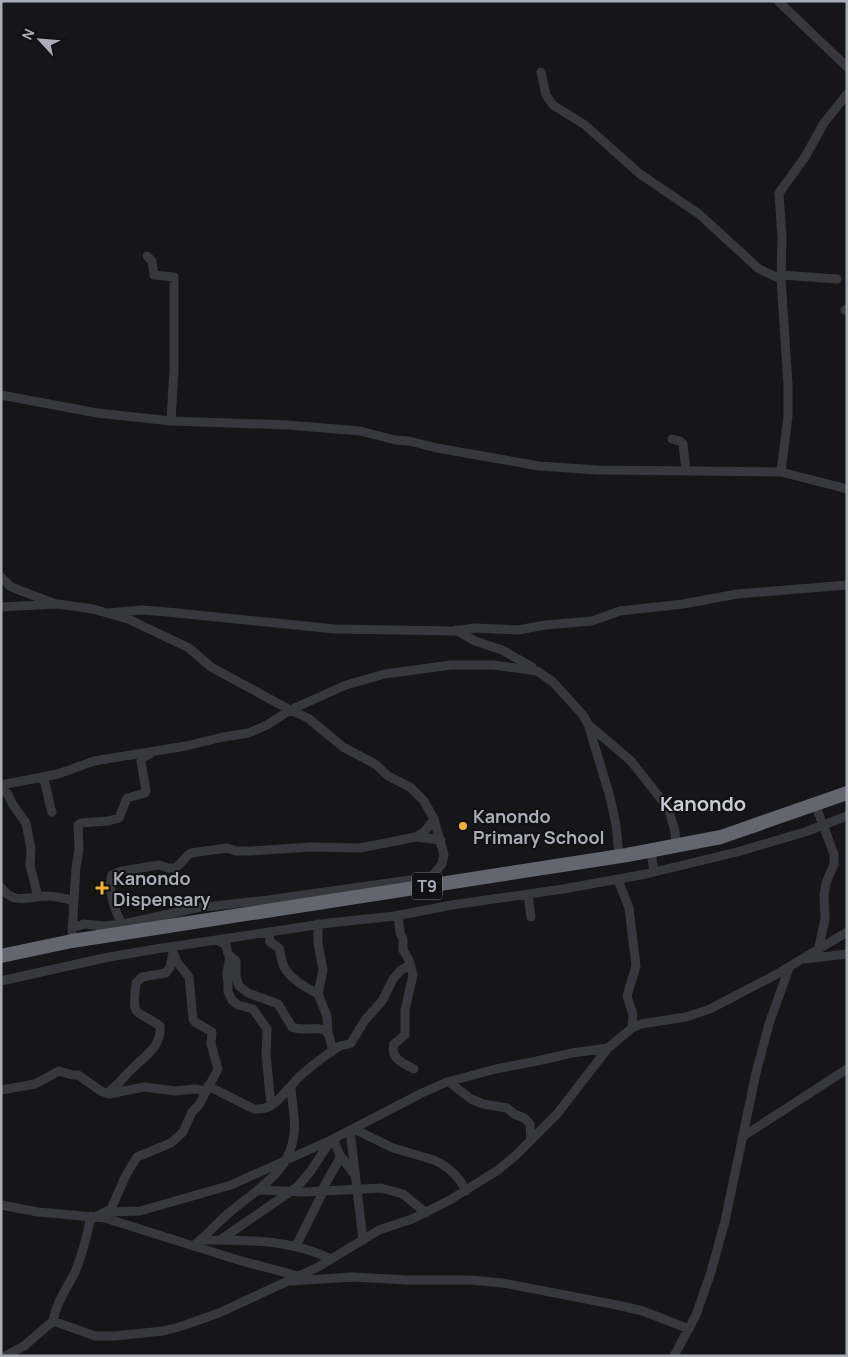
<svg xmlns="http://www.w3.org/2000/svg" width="848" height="1357" font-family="Manrope,sans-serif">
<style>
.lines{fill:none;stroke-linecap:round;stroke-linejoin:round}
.minor{stroke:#37383d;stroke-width:9}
.highway{stroke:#63666e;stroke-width:14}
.poi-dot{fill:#f2b134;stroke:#111113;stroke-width:2}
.labels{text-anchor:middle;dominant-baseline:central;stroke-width:4;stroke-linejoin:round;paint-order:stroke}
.shield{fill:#111113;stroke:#7b7e86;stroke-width:1}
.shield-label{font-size:16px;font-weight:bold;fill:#a8adb8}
.poi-label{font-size:18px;font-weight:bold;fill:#a8adb8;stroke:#111113;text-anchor:start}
.quarter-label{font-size:20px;font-weight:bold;fill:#c9ccd4;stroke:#111113}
</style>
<rect width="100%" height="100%" fill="#161618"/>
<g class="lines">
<path class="minor" d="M778 1 847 67
M541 72 546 95 553 105 585 125 640 174 699 214 759 269 781 279
M147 256 152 261 154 275 174 277V369L171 421
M781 275 837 279
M845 310 847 309
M1 395 97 413 171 421 288 425 360 431 395 440 409 441 437 448 539 466 598 470 781 472 847 489
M672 439 680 441 683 444 686 471
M781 472 788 416V385L781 279 782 238 779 193 805 157 824 123 847 94
M1 577 11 587 53 603
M1 607 58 604 93 609 128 619 189 648 211 667 290 710 308 718 343 747 375 764 388 776 410 787 424 801 434 819 444 855 442 864 423 887
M108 613 142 610 167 612 335 629 453 631 475 628 518 630 545 625 592 621 620 611 683 604 737 594 847 585
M456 630 475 641 502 650 532 667
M590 726 631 761 668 808 675 831 676 846
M42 777C47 783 48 802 52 812
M1 785 58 774 94 761 186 746 223 737 249 733 267 725 290 710 346 685 385 674 451 665H493L537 671 553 682 583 715 588 724 610 797 616 825 619 856
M1 789 7 793 13 805 26 823 31 849 30 865 38 897
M815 804 834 854V864L826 883 824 895 825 919 818 951
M416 837 425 831 434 819
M651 851 654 872
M618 880 629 908 636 966 627 996 633 1015 632 1028
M1 887C13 905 28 897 45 896 55 896 64 898 74 901
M528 894 531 917
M398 915 400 933 403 939V950L409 960 413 975 405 1010V1035L394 1044C390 1059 403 1063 414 1069
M122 923C115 913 107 887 112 875L122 871 159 865 168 868H176L187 856 191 853 227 848 236 851H249L311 847 360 848 416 837 441 840
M318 924V943L323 970 318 994 327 1016 328 1034
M72 928 84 924 104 926 128 923 196 908 268 900 431 877
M269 932 270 942 279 948C281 954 281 961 284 967 290 979 307 988 318 994
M72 933 76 867 79 850 78 825 81 823 108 821 119 818 127 798 145 793 146 791 141 761 142 758 150 754
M217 940 226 945 228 954 236 961V977L239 986 248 993 278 1004 292 1027C312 1035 330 1015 332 1052
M230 956 227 973 228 983V992L232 1000 238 1005 253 1009 267 1029 266 1054 271 1106
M805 959 847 954
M1 981 104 958 156 949 329 923 395 916 452 905 563 889 646 874 737 852 805 832 847 816
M449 1082 471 1099 483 1104 507 1108 514 1114 524 1118 530 1124 531 1140
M208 1086 254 1109C274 1110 279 1098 292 1085
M1 1090 35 1084 59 1071 72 1075H78L101 1091 109 1094 144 1087 175 1091 195 1089 206 1091
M107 1093C117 1087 124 1076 133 1068 145 1056 162 1046 160 1026 134 1008 132 1019 136 983L142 977 166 973 170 967 173 953
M354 1129 393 1148 434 1160C449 1167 459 1176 466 1191
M350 1130 363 1240
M742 1137 847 1069
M333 1139 340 1155 354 1174
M259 1190 304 1192 381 1188 403 1194 426 1213
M321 1192 341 1156
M1 1205 38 1212 105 1218 238 1260 298 1276
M108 1212 140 1211 231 1185 331 1140 422 1093 447 1082 496 1069 537 1061 572 1053 608 1048
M95 1217 111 1209 126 1175 137 1157 171 1143 183 1132 192 1112 199 1105 218 1069 211 1044 212 1032 195 1022 193 1019 189 977 177 962 171 947
M201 1240C246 1240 290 1239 331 1259
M220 1240 297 1187 310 1172 331 1140
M193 1246C206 1236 217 1223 230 1212 257 1189 290 1173 294 1134 296 1119 292 1103 291 1088 293 1078 330 1052 340 1046 343 1045 348 1045 351 1043L365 1020 382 1001 393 979 401 970 410 965
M296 1246 323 1192
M291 1281 352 1277 407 1280H470L503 1283 617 1305 643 1311 689 1329
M53 1321C56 1303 67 1288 75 1272 83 1253 87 1236 91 1216
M5 1356 24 1346 53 1321 95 1336H114L163 1331 179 1327 219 1313 318 1267 379 1230 412 1219 450 1200 498 1170 515 1156 557 1114 608 1048 632 1028 641 1024 686 1017 710 1009 777 974 847 932
M674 1356 696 1315 711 1272 725 1221 756 1073 769 1024 789 968"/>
<path class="highway" d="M1 956 72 941 627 855 721 837 847 793"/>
</g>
<g class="poi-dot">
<circle cx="463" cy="826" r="5"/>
<path d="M99.5 880.5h5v5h5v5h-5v5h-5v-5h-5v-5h5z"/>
</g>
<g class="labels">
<rect class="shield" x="412" y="872.5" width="30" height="27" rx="4"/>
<g class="shield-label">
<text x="427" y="886">T9</text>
</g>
<g class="poi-label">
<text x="473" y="816">Kanondo<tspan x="473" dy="21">Primary School</tspan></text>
<text x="113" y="878">Kanondo<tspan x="113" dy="21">Dispensary</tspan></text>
</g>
<g class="quarter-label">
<text x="703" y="803">Kanondo</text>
</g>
</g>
<rect width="848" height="1357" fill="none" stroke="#a8adb8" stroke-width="5"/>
<g transform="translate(40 40) rotate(296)" stroke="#111113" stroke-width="4" paint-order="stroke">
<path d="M0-4L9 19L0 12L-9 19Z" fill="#a8adb8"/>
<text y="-8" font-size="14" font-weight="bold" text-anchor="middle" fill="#a8adb8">N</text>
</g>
</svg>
